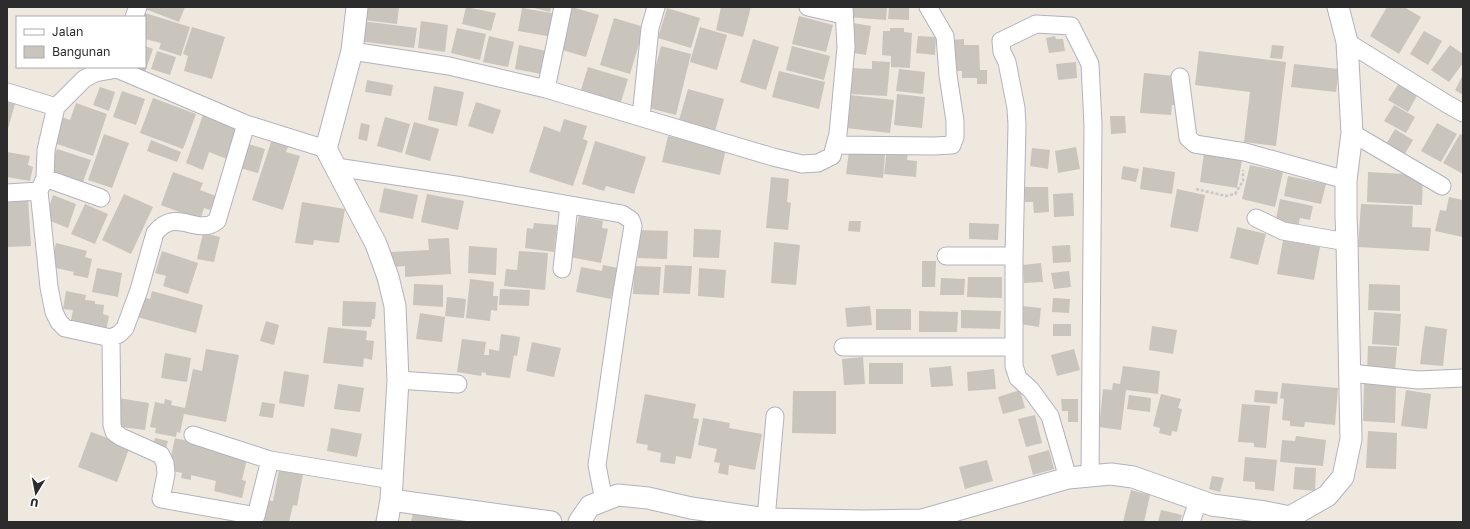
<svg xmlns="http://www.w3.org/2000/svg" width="1470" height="529" font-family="'Golos Text',sans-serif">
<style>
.building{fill:#c9c5bd}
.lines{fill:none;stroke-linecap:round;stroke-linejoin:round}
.minor-casing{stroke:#b2b2bf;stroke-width:19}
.tertiary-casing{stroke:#b2b2bf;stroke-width:23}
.path{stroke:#c8c8c8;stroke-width:2.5;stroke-dasharray:3 2;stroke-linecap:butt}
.minor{stroke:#fff;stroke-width:17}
.tertiary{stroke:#fff;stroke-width:21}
</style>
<rect width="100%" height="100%" fill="#eee8de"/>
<path class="building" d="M146 7H185L179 22 145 9Z
M366 7H399L397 24 364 20Z
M466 7 496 13 491 31 462 24Z
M530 7H551L550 12Z
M572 7 599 15 586 57 559 49Z
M721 7H751L743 37 716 30Z
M848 7H887L886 20 847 17Z
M889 7H909V20L888 19Z
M1387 7H1404L1421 17 1399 54 1370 36Z
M522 8 557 14 553 37 518 31Z
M667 8 700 18 691 48 658 38Z
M145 13 190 27 181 56 159 49 161 43 145 39V17H144Z
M799 16 833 25 826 52 792 44Z
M614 18 644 27 630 74 600 65Z
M362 21 417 28 414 48 359 41Z
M421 21 448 25 445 52 418 48Z
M853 23 871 26 866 55 848 52Z
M192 27 225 37 212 79 184 71 188 56 183 54Z
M700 27 727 35 717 70 690 62Z
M457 28 486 34 480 60 451 53Z
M890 28H904V32L912 33 910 68 891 67V56L882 55 883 31H890Z
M1424 31 1442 41 1428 65 1410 54Z
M489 36 514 42 508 67 483 62Z
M918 36 936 37 935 55 916 53Z
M1055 36 1056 39H1063L1065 51 1049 53 1046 38Z
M753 39 779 47 766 90 740 82Z
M964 39V45H979L980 70H987V84H977V78H962V71H953L952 40Z
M519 45 546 51 541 74 515 69Z
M1272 45 1284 46 1282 59 1270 58Z
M1450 45 1463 54V63L1449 82 1431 70Z
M145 46 153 49 145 72 130 67H145Z
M661 46 691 54 676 115 645 107Z
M792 46 830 56 824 80 786 70Z
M157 51 176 57 170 75 151 69Z
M1199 51 1286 62 1276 146 1244 142 1250 92 1195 85Z
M872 61 890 62 887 96 849 94 851 68 872 69Z
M1076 62 1077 78 1058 80 1056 64Z
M1294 64 1339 69 1336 92 1291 87Z
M588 67 628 79 620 105 580 93Z
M899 69 925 72 923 94 896 91Z
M779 71 825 82 819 109 772 97Z
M1144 73 1174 76 1178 105H1172L1171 115 1140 113Z
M1463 75V95L1455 90Z
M367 80 393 85 391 96 365 92Z
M1399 83 1418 94 1408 112 1388 100Z
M434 86 464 92 457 126 428 120Z
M100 87 115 92 109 111 93 105Z
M688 89 724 99 715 131 679 120Z
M122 91 145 99 136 125 113 117Z
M897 94 925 97 922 128 894 125Z
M850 95 894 100 890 133 846 128Z
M153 98 196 114 183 149 140 133Z
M7 102 15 104 7 132Z
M476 102 501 110 493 134 468 126Z
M76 103 107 114 93 156 54 143 62 117 70 120Z
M1394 105 1415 117 1406 133 1384 121Z
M203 115 238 128 227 159 209 152 203 170 186 163Z
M1110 116H1125L1126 133 1111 134Z
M385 117 410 124 402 153 377 146Z
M564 119 587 126 583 139 588 141 573 186 529 172 544 126 560 132Z
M414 122 439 129 430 161 405 154Z
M361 123 370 125 367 141 358 139Z
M1437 123 1457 134 1441 162 1421 151Z
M1395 129 1413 140 1403 157 1385 146Z
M104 134 129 143 112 188 88 180Z
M1460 134 1463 135V174L1443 163Z
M668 136 726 149 720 175 662 162Z
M272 139 289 144 286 152 300 156 283 210 252 200Z
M151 140 181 152 177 162 147 151Z
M595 141 646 157 634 194 606 186 604 191 582 184Z
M242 142 265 149 258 173 236 167Z
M1076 147 1080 169 1058 173 1055 151Z
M887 148 908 150 907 160 917 161 916 177 884 174Z
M1032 148 1050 150 1048 169 1030 166Z
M57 149 91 160 83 182 49 171Z
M849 151 885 155 883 178 846 174Z
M7 152 30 156 28 165 33 167 30 181 7 177Z
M1204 153 1242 160 1237 188 1200 182Z
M1250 165 1283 172 1275 207 1242 199Z
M1123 166 1139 169 1136 182 1121 179Z
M1143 167 1175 172 1172 194 1140 189Z
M173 172 203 183 200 190 216 196 210 210 204 208 200 220 161 205Z
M1368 172 1423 175 1422 205 1367 202Z
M1288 176 1326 184 1321 204 1284 196Z
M771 177 789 179 787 202 791 203 788 230 766 228Z
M1024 187H1048L1049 212 1034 213 1033 202H1025Z
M384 188 418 195 413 219 379 212Z
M1177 189 1205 195 1198 232 1170 227Z
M1073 193 1074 216 1054 217 1053 194Z
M124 194 153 207 131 254 102 240Z
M427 194 464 201 458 230 421 222Z
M53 195 76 204 68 228 45 219Z
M1449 197 1463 200V237L1435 231 1440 210 1446 211Z
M28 198 31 246 7 247V200Z
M1280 199 1313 206 1310 220 1300 218 1298 228 1275 224Z
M302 202 345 209 339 243 314 240 313 245 295 243Z
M85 204 108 214 95 244 71 234Z
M1361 204 1413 206 1412 227 1431 228 1429 251 1358 247Z
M579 216 603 221 602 228 608 229 601 263 570 257Z
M849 221H861L860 232 848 231Z
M534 223 557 225 554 252 525 248 527 228 533 229Z
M969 223 999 224 998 240 969 239Z
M1237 227 1266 234 1258 265 1230 258Z
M694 229 721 230 719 258 693 257Z
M639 230 668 231 667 259 638 258Z
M203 233 220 237 214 262 197 259Z
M449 238 451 274 405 277V266L392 267 391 252 429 250 428 239Z
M1283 240 1320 247 1314 280 1277 274Z
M774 242 800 245 796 285 771 283Z
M56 243 87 251 85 257 92 259 88 278 73 275 74 272 51 267Z
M1070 245 1071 262 1053 263 1052 246Z
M469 246 497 248 496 275 468 273Z
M162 251 198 263 188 294 163 286 166 276 155 273Z
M519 251 548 253 545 290 504 286 506 269 517 270Z
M922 261H936L935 287H922Z
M1041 263 1043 282 1024 283 1023 265Z
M603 265 618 268 611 299 576 292 581 267 602 271Z
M665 265 692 266 690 294 663 293Z
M634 266 661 267 659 295 633 294Z
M97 268 122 273 118 297 92 292Z
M699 268 726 270 724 298 698 296Z
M1069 271 1071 287 1054 289 1051 273Z
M968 277H1002V298L967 297Z
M941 278 965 279 964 295H940Z
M470 279 494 282 493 296H498L497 311 491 310 490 321 466 318Z
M414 284 443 285V307L413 305Z
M1369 284 1400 285V311L1368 310Z
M500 289 530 290 529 306 499 305Z
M66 291 86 295 85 300 95 301V304L104 305 103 314 109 316 106 331 70 325 73 310 63 309Z
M152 291 203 305 196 333 137 317 142 297 150 299Z
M447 297 466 299 464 318 445 316Z
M1053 298 1070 299 1069 313 1052 312Z
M343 301 376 302 375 319H372L371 327 342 326Z
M870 306 872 325 847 327 845 308Z
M1022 306 1041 308 1039 327 1020 324Z
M876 309H911V330H876Z
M961 310 1001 311 1000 329 961 328Z
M919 311 958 312 957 332H919Z
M1374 312 1401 314 1399 346 1372 344Z
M420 313 445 317 442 342 416 339Z
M266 321 279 325 274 345 260 341Z
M1053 324H1071V336H1053Z
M1152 326 1177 330 1173 354 1149 350Z
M1425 326 1447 329 1443 366 1420 364Z
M328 327 367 331 366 340 374 341 372 360 364 358 363 367 323 363Z
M501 334 520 337 517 356 514 355 510 378 486 375V373L482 372 481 376 457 372 462 339 486 342 484 355H489V349L499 351Z
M532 342 561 348 554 377 526 371Z
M1368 346 1397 347 1395 372 1367 371Z
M206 349 239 355 226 422 184 414 180 433 177 432 176 437 155 433 156 428 150 427 155 402 164 404 165 399 172 401 171 405 185 408 193 369 202 371Z
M1074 349 1080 370 1057 376 1051 355Z
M165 353 191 358 187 382 161 378Z
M863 357 865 384 844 385 842 359Z
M869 363H903V384H869Z
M951 366 953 386 931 387 929 368Z
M1123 366 1160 371 1158 394 1126 390 1121 430 1099 427 1103 389 1112 390 1113 383 1120 384Z
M994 369 996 389 968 391 967 372Z
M284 371 309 375 304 407 279 403Z
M1282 383 1338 388 1335 425 1305 422 1304 427 1290 426V421L1282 420 1284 399 1280 398Z
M1364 383 1396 384 1395 423 1363 421Z
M338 384 364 388 360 412 334 409Z
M1020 390 1025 408 1003 414 998 397Z
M1255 390 1278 392 1277 404 1254 402Z
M1406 390 1431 394 1427 429 1401 426Z
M793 391H836V434L792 433Z
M645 394 696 404 693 418 699 419 691 459 676 456 675 464 660 462 661 453 647 450 648 445 636 443Z
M1161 394 1181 399 1178 408 1182 409 1177 432 1172 431 1171 436 1159 433 1160 428 1153 426Z
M1129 395 1151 398 1150 412 1127 409Z
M118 398 149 403 145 430 113 426Z
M1061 399H1078V422H1068V411H1062Z
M262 402 275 404 273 418 259 416Z
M1242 404 1270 406 1266 448 1254 447V443L1238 442Z
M1035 415 1042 443 1026 447 1018 419Z
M703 418 730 423 729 428 762 434 755 470 729 465 728 475 718 473 720 463 714 462 717 449 698 445Z
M331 428 362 434 357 457 327 451Z
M1368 431 1397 433 1396 469 1366 468Z
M91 432 130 446 117 482 78 467Z
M1296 436 1326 440 1323 466 1280 462 1282 440 1295 441Z
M155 438 168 441 166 448 153 445Z
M175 438 248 455 242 480 246 481 242 498 214 491 216 481 191 475V480L181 478 182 473 168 470Z
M1049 450 1054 469 1033 475 1028 456Z
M1245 457 1277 460 1274 491 1255 489V482L1243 481Z
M987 460 993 481 965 489 959 467Z
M1295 467 1316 468 1315 491 1293 489Z
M279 470 303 474 297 506 293 505 289 522H261L266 500 273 501Z
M1212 476 1224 478 1220 492 1209 489Z
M1131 490 1150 495 1144 522H1123Z
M1161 510 1182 515 1180 522H1158Z
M413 513 459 521V522H411Z"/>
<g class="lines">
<defs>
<path id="minor" d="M808 7 843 15
M134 17 138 7
M1347 42 1447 104 1463 113
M352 51 449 66 546 89 773 157 802 164 818 163 832 156 838 134 846 47 844 7
M1180 77 1188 138 1195 144 1245 152 1346 180
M546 89 563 7
M7 92 56 107 84 79 95 73 117 69 246 124 326 149
M641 117 650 28 656 7
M1352 133 1442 186
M835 145 934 146 952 145 955 137V121L948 75 945 36 928 7
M336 167 462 186 622 214 631 220 633 226 621 298 597 465 604 501
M45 178 46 150 56 107
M7 193 39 191
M101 198 45 178 39 191 49 287 54 312 59 322 65 328 111 338 119 334 125 328 139 290 155 233C177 206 196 237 217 221L246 124
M1256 218 1283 231 1347 242
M946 256H1014
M562 269 569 205
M111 338 112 425 114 432 121 437 161 455 165 463 166 474 161 499 256 516 270 460
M843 347H1014
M1350 373 1418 380 1463 378
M398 380 458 384
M193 435 270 460 392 480
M1068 478 1050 416 1031 390 1018 378 1014 366V256L1017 125 1016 108 1007 62 1002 52 1001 41 1036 24 1071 26 1090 64 1093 125 1090 475
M766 519 775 416
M1191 522 1198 501"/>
<path id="tertiary" d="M357 7 352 51 326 149 376 244 388 277 395 306 398 380 391 500 387 522
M391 500 551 522
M579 522 590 506 618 495 648 498 691 508 766 519 864 521 922 520 1068 478 1111 474 1133 477 1212 505 1265 512 1290 517 1327 496 1343 477 1351 439 1347 242 1346 216V180L1352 133 1347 42 1338 7"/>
</defs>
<use href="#minor" class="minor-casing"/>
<use href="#tertiary" class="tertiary-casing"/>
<path class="path" d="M1196 189 1226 196 1235 194 1243 181V170"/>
<use href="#minor" class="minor"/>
<use href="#tertiary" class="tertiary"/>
</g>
<rect width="1470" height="529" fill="none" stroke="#2c2c2c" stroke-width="16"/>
<rect x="16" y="16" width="130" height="52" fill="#ffffff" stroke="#ababab"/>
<rect x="24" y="29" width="20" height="6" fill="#ffffff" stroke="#ababab"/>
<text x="52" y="36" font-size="12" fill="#2c2c2c">Jalan</text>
<rect x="24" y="46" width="20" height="12" fill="#c9c5bd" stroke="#ababab"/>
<text x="52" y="56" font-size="12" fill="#2c2c2c">Bangunan</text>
<g transform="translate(36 493) rotate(190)" stroke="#ffffff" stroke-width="3" paint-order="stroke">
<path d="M0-3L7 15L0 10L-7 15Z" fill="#2c2c2c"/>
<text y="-6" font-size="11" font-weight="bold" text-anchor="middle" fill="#2c2c2c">U</text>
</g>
</svg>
